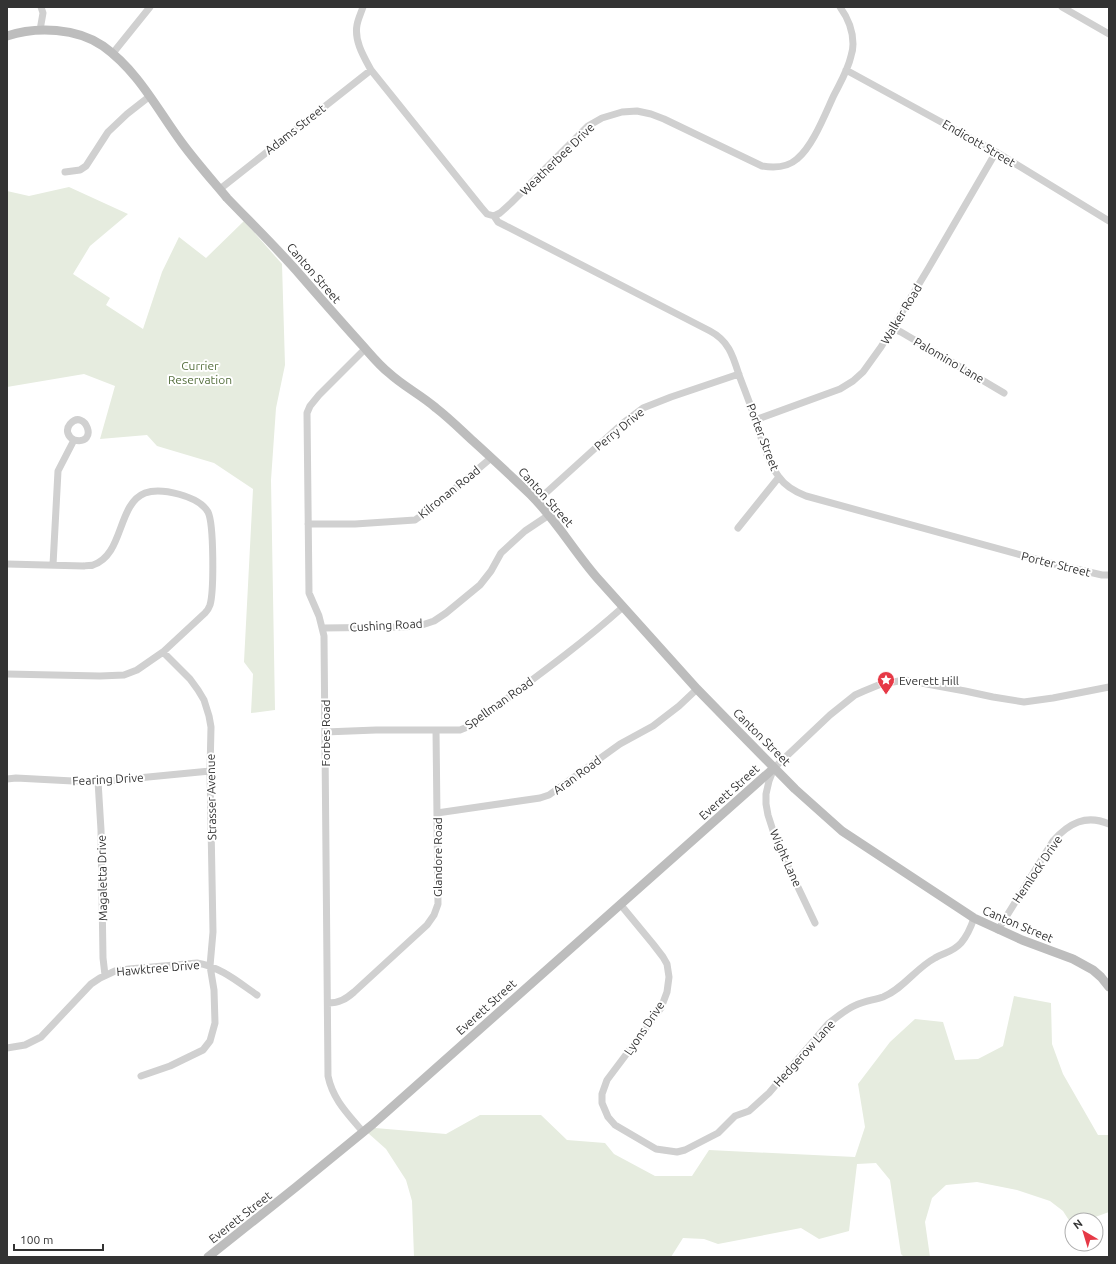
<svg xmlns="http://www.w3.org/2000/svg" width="1116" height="1264" font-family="Ubuntu,sans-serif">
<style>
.green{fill:#e6ecdf}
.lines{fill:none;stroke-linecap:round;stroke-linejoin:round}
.street{stroke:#d0d0d0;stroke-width:7}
.secondary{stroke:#bdbdbd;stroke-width:9}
.labels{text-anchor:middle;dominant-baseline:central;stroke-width:4;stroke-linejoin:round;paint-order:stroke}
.street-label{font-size:12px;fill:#333;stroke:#fff}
.park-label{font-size:12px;fill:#56703f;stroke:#fff}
.poi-label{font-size:12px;fill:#333;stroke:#fff;text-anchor:start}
</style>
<rect width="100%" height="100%" fill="#fff"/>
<path class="green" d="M69 187 128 214 90 246 73 274 110 298 106 305 143 329 162 272 179 237 206 258 244 221 282 264 285 365 276 408 271 480 275 710 251 713 253 674 244 662 253 489 214 463 157 446 147 435 100 439 115 386 84 374 7 387V191L29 196Z
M1014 996 1051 1003 1052 1044 1063 1074 1098 1135H1109V1212L1087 1220H1072V1225L1063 1211 1050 1201 1017 1190 977 1182 946 1185 932 1198 925 1222 930 1257H904L901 1254 890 1180 876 1163 857 1164 849 1231 819 1239 801 1228 718 1244 704 1239 683 1238 671 1257H414L412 1201 406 1180 386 1149 368 1133 375 1128 446 1134 480 1115H541L567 1140 605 1143 614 1154 655 1176H692L709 1150 855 1157 865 1127 858 1084 890 1042 915 1019 943 1022 955 1060 978 1059 1003 1046Z"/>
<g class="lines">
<path class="street" d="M363 7C361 13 358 19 357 25 354 41 364 57 371 70L481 207 487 214 494 216 500 213 511 203 588 126 602 118 622 112 637 111 651 114 664 119 762 166C774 168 788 167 797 159 813 146 825 114 834 95 840 83 848 70 851 56 852 53 853 48 853 44 853 30 848 18 840 7
M1062 7 1109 34
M40 30 43 13 41 7
M113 53 150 7
M846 70 996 152 1109 221
M65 172 80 170 86 166 108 132 127 114 150 96
M220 189 371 70
M494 216 498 222 504 225 710 331C729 341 733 356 739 375 745 391 751 406 756 421 762 440 767 461 779 477 785 486 796 492 806 496L1050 563 1102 575H1109
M892 328 901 332 1004 393
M755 420 840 389 853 381 863 372 881 347 928 269 996 152
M537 501 623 423 643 408 671 397 739 374
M308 524H355L415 520 432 508 491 458
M738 528 779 477
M7 564 84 566C87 565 91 566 93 565 124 555 117 504 145 493 161 487 199 496 208 512 214 524 214 591 210 605 209 608 207 611 205 613L163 652
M53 565 58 471 74 440C100 446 85 407 70 424 65 430 68 437 74 440
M323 628 404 627 422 625 434 621 446 613 480 585 491 571 501 553 525 531 549 515
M7 674 100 676 124 675 137 670 163 652 190 679 198 690 204 700 209 716 211 727 210 771 213 932 210 966 214 990 215 1023 210 1041 203 1050 170 1066 141 1076
M325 732 376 730H460L470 726C522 687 575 650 623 607
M7 779 16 778 73 781H107L210 771
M98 781 101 830 103 958 105 975
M437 813 540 798 549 795 620 744 653 726 679 706 697 689
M620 904 653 944 663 957 667 964 669 977 667 992 661 1008 607 1080 602 1094V1103L608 1117 615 1125 656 1149 677 1152 685 1150 718 1133 735 1116 749 1111 769 1093 828 1024C837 1017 846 1009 856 1005 865 1001 874 1000 883 997 903 989 916 968 935 958 944 952 952 953 961 943 967 936 971 927 974 918
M815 923 777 843 768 815 766 804V794L769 781 774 768 830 715 855 695 864 691 881 684 905 680 965 691 993 697 1024 702 1053 698 1109 687
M998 930 1053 841C1069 823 1086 814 1109 824
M328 1003C339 1003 346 999 354 992L427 925 434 915 438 904 436 730
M7 1048 25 1045 41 1037 91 984 100 978 115 971 129 969 197 963C221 967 238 982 257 995
M363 1132C348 1114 333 1100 328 1076L324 636 319 616 309 593 307 413 310 406 319 395 365 349"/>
<path class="secondary" d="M7 36C37 26 77 28 103 46 138 71 157 109 182 143 196 162 212 180 227 198 252 224 278 249 302 277 322 300 342 323 363 346 371 355 379 365 389 373 403 386 421 395 436 408 449 418 461 430 473 441 493 459 512 477 531 495 557 521 575 553 599 580L697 689 738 731 795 789 842 831 974 918 1022 940 1073 959 1093 970 1101 977 1109 987
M208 1257 296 1187 373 1124 774 768"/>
</g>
<defs>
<symbol id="sight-pin" viewBox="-11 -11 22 30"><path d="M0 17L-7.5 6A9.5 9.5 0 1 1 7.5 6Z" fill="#e63946" stroke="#fff"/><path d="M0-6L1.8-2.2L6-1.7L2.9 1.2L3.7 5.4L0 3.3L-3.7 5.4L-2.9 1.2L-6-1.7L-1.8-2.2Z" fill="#fff"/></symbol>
</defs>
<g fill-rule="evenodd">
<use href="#sight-pin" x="876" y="670" width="20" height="27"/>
</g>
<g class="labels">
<g class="street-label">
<text transform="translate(295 129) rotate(-38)">Adams Street</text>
<text transform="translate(979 143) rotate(30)">Endicott Street</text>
<text transform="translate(557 159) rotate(-44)">Weatherbee Drive</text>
<text transform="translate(314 273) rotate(49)">Canton Street</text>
<text transform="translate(901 314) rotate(-59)">Walker Road</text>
<text transform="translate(949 360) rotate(30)">Palomino Lane</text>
<text transform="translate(619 429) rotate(-39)">Perry Drive</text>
<text transform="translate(763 437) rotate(69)">Porter Street</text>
<text transform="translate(449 492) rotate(-39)">Kilronan Road</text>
<text transform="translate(546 497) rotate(48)">Canton Street</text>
<text transform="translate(1056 564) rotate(14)">Porter Street</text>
<text transform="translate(386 625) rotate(-3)">Cushing Road</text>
<text transform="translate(499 703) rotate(-35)">Spellman Road</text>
<text transform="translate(325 733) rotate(-90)">Forbes Road</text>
<text transform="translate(762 737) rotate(45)">Canton Street</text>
<text transform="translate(577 775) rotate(-36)">Aran Road</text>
<text transform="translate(108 779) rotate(-3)">Fearing Drive</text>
<text transform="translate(729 792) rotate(-42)">Everett Street</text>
<text transform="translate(211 797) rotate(-91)">Strasser Avenue</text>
<text transform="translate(437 857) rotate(-90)">Glandore Road</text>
<text transform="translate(786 858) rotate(66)">Wight Lane</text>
<text transform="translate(1037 869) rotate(-56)">Hemlock Drive</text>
<text transform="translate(102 878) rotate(-91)">Magaletta Drive</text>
<text transform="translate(1018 924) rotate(23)">Canton Street</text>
<text transform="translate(158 968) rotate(-5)">Hawktree Drive</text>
<text transform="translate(486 1007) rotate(-42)">Everett Street</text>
<text transform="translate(644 1028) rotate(-56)">Lyons Drive</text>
<text transform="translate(804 1053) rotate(-48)">Hedgerow Lane</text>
<text transform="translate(240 1217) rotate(-38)">Everett Street</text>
</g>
<g class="park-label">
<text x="200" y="365">Currier<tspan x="200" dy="14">Reservation</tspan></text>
</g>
<g class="poi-label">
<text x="899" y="680">Everett Hill</text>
</g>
</g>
<rect width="1116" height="1264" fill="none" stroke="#333333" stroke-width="16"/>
<g transform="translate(1084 1232) rotate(322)"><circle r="19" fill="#ffffff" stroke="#adadad"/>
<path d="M0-3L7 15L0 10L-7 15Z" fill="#e63946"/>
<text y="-6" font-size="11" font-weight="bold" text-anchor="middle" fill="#333333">N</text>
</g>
<path d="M14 1244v6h89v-6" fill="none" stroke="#333333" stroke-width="2"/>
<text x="20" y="1244" font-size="12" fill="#333333" stroke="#ffffff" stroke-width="3" paint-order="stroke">100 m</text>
</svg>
